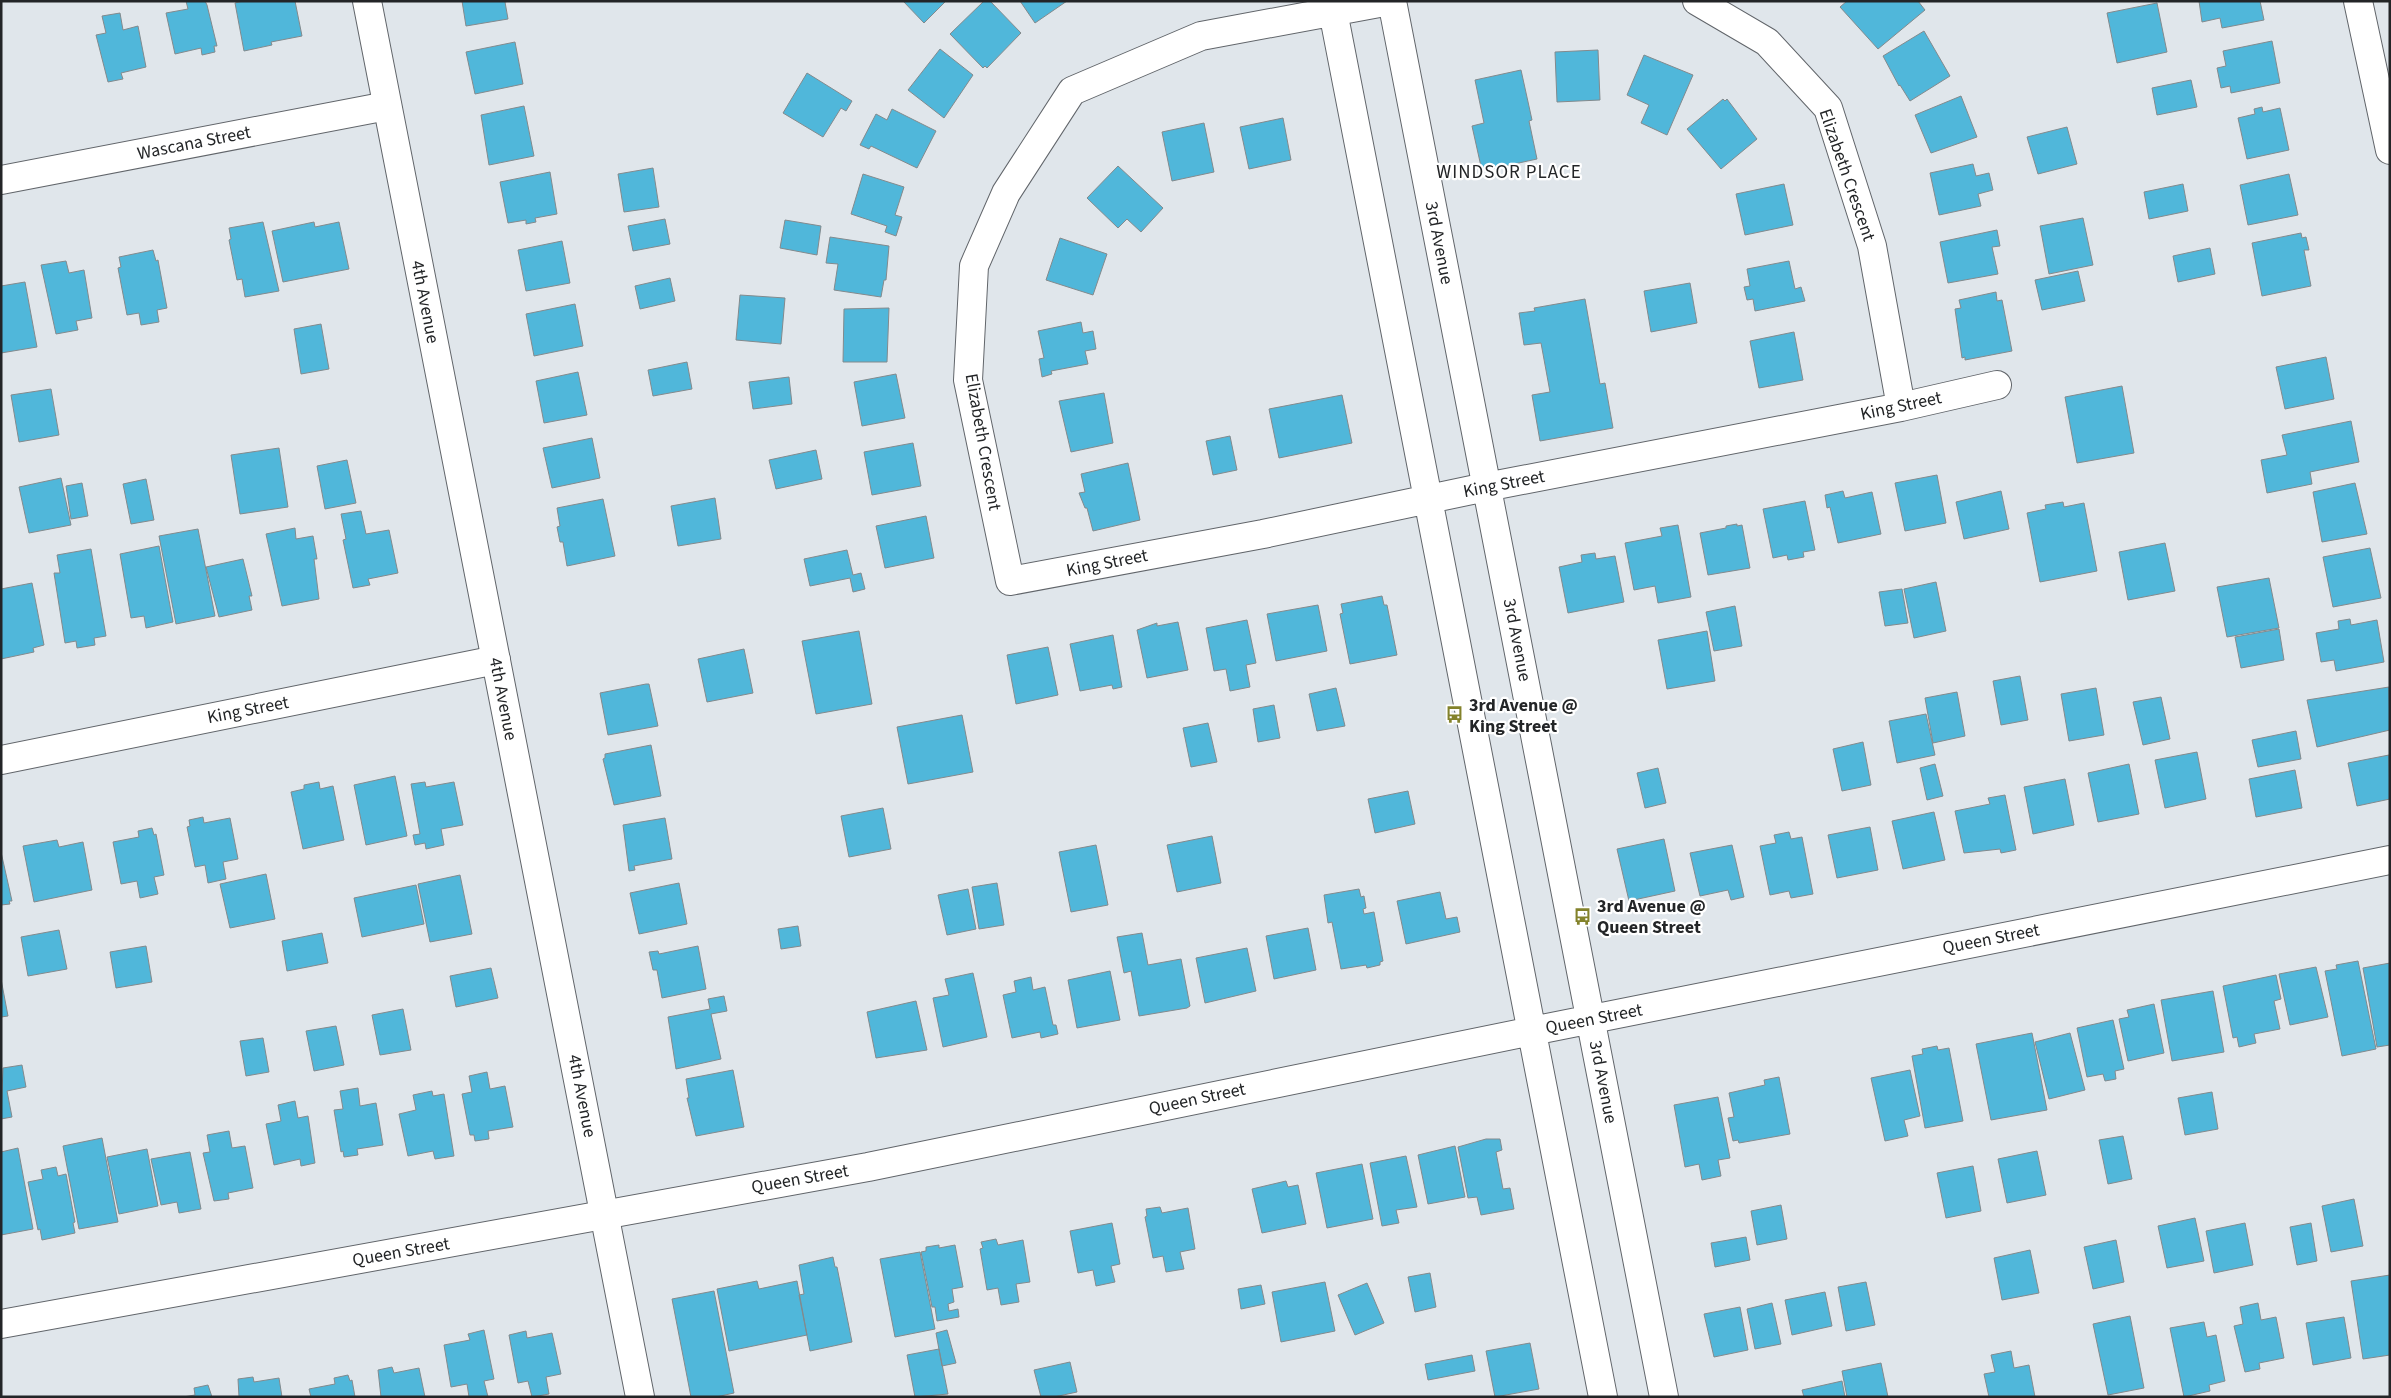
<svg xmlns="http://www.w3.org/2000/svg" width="2391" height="1398" font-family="'Source Sans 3',sans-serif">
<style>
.building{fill:#50b7da;stroke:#838a8d}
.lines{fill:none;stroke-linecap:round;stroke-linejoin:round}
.street-casing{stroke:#61656a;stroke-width:30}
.secondary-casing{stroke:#61656a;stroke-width:30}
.street{stroke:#fff;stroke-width:28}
.secondary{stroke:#fff;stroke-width:28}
.labels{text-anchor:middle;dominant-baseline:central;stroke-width:4.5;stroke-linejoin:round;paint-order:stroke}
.street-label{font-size:18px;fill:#232527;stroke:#fff}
.poi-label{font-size:18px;font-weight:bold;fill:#232527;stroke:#fff;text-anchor:start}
.neighbourhood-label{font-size:19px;letter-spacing:1px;fill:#232527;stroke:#fff}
</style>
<rect width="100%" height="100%" fill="#e0e6eb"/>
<path class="building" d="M186 1H205L207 5 217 46H214L215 52 202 55 201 48 175 54 166 13 188 9Z
M243 1H295L302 36 271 42 272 45 244 51 235 3Z
M462 1H509L505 2 508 19 466 26Z
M903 1H944L945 2 924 23Z
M984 1H990L1021 33 987 68 985 66 983 68 950 34Z
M1020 1H1067L1035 23Z
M1847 1H1918L1925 10 1878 49 1840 7Z
M2199 1H2260L2264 20 2222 28 2220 18 2202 22Z
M2157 3 2167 52 2117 63 2107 13Z
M120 13 123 30 138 26 146 67 121 73 123 79 108 82 96 35 106 33 102 16Z
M1924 31 1950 76 1910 101 1900 85 1899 86 1883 56Z
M2272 41 2280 83 2231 93 2230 86 2221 88 2217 68 2226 66 2223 51Z
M515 42 523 84 475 94 466 52Z
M940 49 973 75 944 118 908 90Z
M1598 50 1600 100 1557 102 1555 52Z
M1644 55 1693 75 1667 135 1641 123 1649 105 1627 95Z
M1521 70 1532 120 1529 121 1537 159 1482 171 1472 126 1484 123 1475 80Z
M807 73 852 101 846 111 841 108 823 137 783 113Z
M2191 80 2197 107 2157 115 2152 88Z
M1961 96 1977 137 1931 153 1915 115Z
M1723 99 1725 101 1727 99 1757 139 1721 169 1687 129Z
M524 106 534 156 489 165 481 115Z
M2262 107 2263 112 2280 108 2289 150 2247 159 2238 118 2255 114 2254 109Z
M892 109 936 131 917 168 871 146 869 149 860 145 876 114 887 120Z
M1283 118 1291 160 1249 169 1240 127Z
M1204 123 1214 172 1172 181 1162 132Z
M2067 127 2077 164 2038 174 2027 137Z
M1973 164 1976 176 1989 173 1993 190 1978 194 1981 206 1939 215 1930 173Z
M1118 166 1163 208 1141 232 1127 219 1118 228 1087 198Z
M653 168 659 207 624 212 618 174Z
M550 172 557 214 535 218 536 222 526 224V220L508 223 500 182Z
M863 174 904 187 895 215 902 217 896 236 885 232 887 226 851 214Z
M2289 174 2298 215 2248 225 2240 185Z
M1784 184 1793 225 1745 235 1736 194Z
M2183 184 2188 211 2149 219 2144 192Z
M2083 218 2093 265 2049 274 2040 226Z
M665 219 670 244 633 251 628 226Z
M785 220 821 226 817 255 780 248Z
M263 222 279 291 245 297 242 279 237 280 229 240 231 239 229 228Z
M314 222 315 227 339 222 349 269 283 282 272 231Z
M1997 230 2000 246 1992 247 1998 274 1948 283 1940 242Z
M2301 233 2302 238 2306 237 2309 250H2304L2311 286 2262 296 2252 243Z
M830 237 889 246 886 280H884L881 297 834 290 838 264 826 263Z
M1060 238 1107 254 1093 295 1046 280Z
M562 241 570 283 526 291 518 250Z
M2210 248 2215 274 2178 282 2173 256Z
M153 250 156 261 158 260 167 308 157 310 159 322 141 325 139 313 127 315 118 268 121 267 119 257Z
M66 261 69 273 84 270 92 318 76 321 78 330 56 334 41 265Z
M1789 261 1795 289 1801 287 1805 301 1755 311 1753 299 1747 300 1744 287 1750 286 1747 269Z
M2078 271 2085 301 2042 310 2035 280Z
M670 278 675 301 640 309 635 286Z
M25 282 37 347 1 353V286Z
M1690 283 1697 323 1651 332 1644 291Z
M1996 292 1997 301 2002 300 2012 351 1965 360V357L1962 358 1955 309 1961 308 1959 300Z
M740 295 785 298 781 344 736 340Z
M1585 299 1600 384 1605 383 1613 428 1540 441 1532 395 1550 392 1541 343 1524 345 1519 313 1535 311 1534 308Z
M575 304 583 346 534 356 526 314Z
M889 308 887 362H843L844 309Z
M1081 322 1083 333 1093 331 1096 349 1085 351 1088 364 1051 371 1052 374 1042 377 1039 359 1044 358 1038 331Z
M321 324 329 369 301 374 294 329Z
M1794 332 1803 380 1759 388 1750 341Z
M2326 357 2334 399 2285 409 2276 367Z
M687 362 692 389 653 396 648 370Z
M578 372 587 415 544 423 536 381Z
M896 374 905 418 862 426 854 382Z
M789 377 792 404 753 409 749 382Z
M2122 386 2134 453 2077 463 2065 397Z
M51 389 59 435 19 442 11 395Z
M1104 393 1113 443 1071 452 1059 401Z
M1342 395 1352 443 1279 458 1269 409Z
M2351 421 2359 462 2310 472 2312 484 2267 493 2261 460 2287 455 2282 435Z
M1230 436 1237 470 1213 475 1206 441Z
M592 438 600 478 552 488 543 448Z
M913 443 921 486 872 495 864 452Z
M279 448 288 507 240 514 231 455Z
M816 450 822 479 776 489 769 460Z
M347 460 356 503 325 509 317 466Z
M1128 463 1140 520 1093 531 1087 508H1085L1079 493 1085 492 1081 474Z
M1937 475 1946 523 1905 531 1895 483Z
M61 478 71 525 29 533 19 487Z
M146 479 154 520 131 524 123 484Z
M82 483 88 516 71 519 66 486Z
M2355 483 2367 534 2322 542 2313 492Z
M1843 491 1845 498 1872 492 1881 534 1838 543 1830 507 1827 508 1825 495Z
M2001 491 2009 529 1964 539 1956 502Z
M715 498 721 539 678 546 671 506Z
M603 499 615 556 567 566 563 542H560L557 527 560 526 557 508Z
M1805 501 1815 550 1803 552 1804 557 1788 560 1787 555 1773 558 1763 509Z
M2063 502 2064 507 2084 503 2097 571 2040 582 2027 513 2046 509 2045 505Z
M361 511 366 534 389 530 398 573 368 579 370 585 353 588 343 540 346 539 341 514Z
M926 516 934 558 885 568 876 526Z
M1737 524V526L1742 525 1750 568 1708 575 1700 533 1726 528V526Z
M1678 525 1691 597 1658 603 1655 586 1634 590 1625 543 1662 536 1660 528Z
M295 528 296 539 313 536 317 559H314L319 599 282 606 266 534Z
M198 529 215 616 176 624 159 536Z
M2165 543 2175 591 2128 600 2119 552Z
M159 546 173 622 146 628 144 616 131 618 120 554Z
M2370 548 2381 598 2333 607 2323 557Z
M91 549 106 636 94 638 95 645 77 648 76 641 65 643 54 573H60L57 555Z
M847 550 853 575 861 573 865 589 853 592 850 578 810 586 804 559Z
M1595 553 1596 559 1615 556 1624 602 1568 613 1559 567 1582 562 1581 555Z
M243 559 252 596H249L252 610 219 617 206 567Z
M2269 578 2279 628 2227 637 2217 587Z
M1936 582 1946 631 1914 638 1904 589Z
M32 583 44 645 33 648 34 652 1 659V589Z
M1902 589 1908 623 1885 626 1879 592Z
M1382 596 1384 605H1387L1397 655 1350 664 1340 614 1343 613 1341 604Z
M1318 605 1327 651 1276 661 1267 614Z
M1735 606 1742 646 1714 651 1706 612Z
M2350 619 2351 625 2377 620 2384 662 2336 671 2334 660 2321 662 2316 633 2339 629 2338 621Z
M1247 620 1256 663 1246 665 1250 687 1230 691 1226 669 1214 671 1206 628Z
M1178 622 1188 670 1147 678 1137 630 1157 623V626Z
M2279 629 2284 660 2241 668 2235 637Z
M859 631 872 704 816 714 802 641Z
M1707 631 1715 681 1667 689 1658 640Z
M1113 635 1122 687 1113 689 1112 685 1080 691 1070 644Z
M1048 647 1058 695 1016 704 1007 655Z
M744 649 753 693 707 702 698 659Z
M2020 676 2028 720 2001 725 1993 681Z
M646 684H649L658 726 608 735 600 693Z
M2389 687 2390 730 2317 747 2307 700Z
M1336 688 1345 726 1317 731 1309 694Z
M2096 688 2104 735 2069 741 2061 694Z
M1957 692 1965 736 1933 743 1925 698Z
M2161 697 2170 739 2143 745 2133 702Z
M1274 705 1280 738 1258 742 1253 709Z
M1926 714 1935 755 1897 763 1889 721Z
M962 715 973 772 908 784 897 727Z
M1208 723 1217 762 1191 767 1183 728Z
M2296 731 2301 759 2258 767 2252 740Z
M1863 742 1871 785 1842 791 1833 749Z
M651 745 661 796 614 805 603 759 605 758V754Z
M2197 752 2206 799 2165 808 2155 760Z
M2389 755 2390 799 2357 806 2348 763Z
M1935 764 1943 796 1927 800 1920 768Z
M2129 764 2139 814 2098 822 2088 773Z
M1658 768 1666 803 1645 808 1637 773Z
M2295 770 2302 808 2256 817 2249 779Z
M395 776 407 836 366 845 354 785Z
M2065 779 2074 825 2033 834 2024 787Z
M319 782 320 789 333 786 344 840 303 849 291 792 304 789V785Z
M425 782 426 787 454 782 463 825 441 829 444 845 426 849 425 843 415 845 413 835 420 834 411 784Z
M1408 791 1415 824 1375 833 1368 799Z
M2005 795 2016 850 2001 853 2000 849 1964 853 1955 811 1990 804 1988 798Z
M883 808 891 849 849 857 841 816Z
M1934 812 1945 860 1903 869 1892 821Z
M203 817 204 823 230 818 238 859 223 862 226 879 208 883 205 865 195 867 187 827 190 826 189 820Z
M665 818 672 859 634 866 635 870 629 871 623 825Z
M1870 827 1878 870 1837 878 1828 835Z
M152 828 154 835 156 834 164 875 154 877 158 894 140 898 137 881 121 884 113 842 139 837 138 831Z
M1789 832 1791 839 1802 837 1813 894 1791 898 1789 891 1770 895 1760 846 1776 843 1774 835Z
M1212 836 1221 883 1177 892 1167 845Z
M1664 839 1675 891 1629 901 1617 849Z
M57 840 59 847 83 842 92 890 34 902 23 846Z
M1096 845 1108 905 1071 912 1059 852Z
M1732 845 1744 897 1731 900 1728 890 1700 896 1690 853Z
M1 852 12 901H9L10 904 1 905Z
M266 874 275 919 230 928 220 884Z
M460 875 472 934 430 942 418 884Z
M679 883 687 924 639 934 630 893Z
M997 883 1004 925 979 929 972 887Z
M416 885 424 924 362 937 354 898Z
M968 889 976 929 947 935 938 895Z
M1359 889 1361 897 1364 896 1366 908 1363 909 1364 914 1374 912 1383 961 1380 962V965L1367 968 1366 965 1341 969 1332 922 1328 923 1324 895Z
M1440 892 1446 919 1457 917 1460 932 1406 944 1397 901Z
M798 926 801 946 781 949 778 929Z
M1308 928 1316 970 1274 979 1266 936Z
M59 930 67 969 28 976 21 937Z
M322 933 328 963 287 971 282 941Z
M1142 933 1148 965 1181 959 1190 1006 1187 1008 1139 1016 1131 971 1124 973 1117 937Z
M146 946 152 982 116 988 110 952Z
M698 946 706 989 662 998 657 970H653L649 952 658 951 659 954Z
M1247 948 1256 991 1205 1003 1196 958Z
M2358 961 2376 1049 2342 1056 2325 971 2337 969 2336 965Z
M2390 963V1045L2377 1047 2363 968Z
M2316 967 2328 1017 2290 1025 2279 974Z
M491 968 498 998 456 1007 450 976Z
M1110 971 1120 1020 1077 1028 1068 980Z
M973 973 987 1037 943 1047 933 998 949 995 945 979Z
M2276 975 2281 999 2274 1001 2280 1029 2254 1034 2256 1043 2239 1047 2237 1037 2233 1038 2223 986Z
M1031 977 1033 990 1045 987 1053 1025H1056L1058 1034 1041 1038 1040 1032 1012 1038 1003 995 1016 992 1014 981Z
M1 979 8 1016 1 1017Z
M2213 991 2224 1052 2172 1061 2161 1000Z
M724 996 727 1011 711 1014 721 1059 676 1069 668 1017 710 1009 708 999Z
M916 1001 927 1050 876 1058 867 1012Z
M2154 1004 2164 1053 2128 1061 2119 1019 2129 1017 2127 1010Z
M403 1009 411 1050 380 1055 372 1015Z
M2113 1020 2124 1069 2115 1071 2116 1079 2105 1081 2103 1074 2087 1077 2077 1028Z
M336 1026 344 1065 314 1071 306 1031Z
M2032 1033 2047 1110 1991 1120 1976 1044Z
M2070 1033 2085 1090 2049 1099 2035 1042Z
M263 1038 269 1072 246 1076 240 1041Z
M1937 1046 1938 1050 1949 1048 1963 1121 1925 1128 1912 1056 1923 1054 1922 1049Z
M22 1065 26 1087 7 1091 12 1117 1 1119 3 1068Z
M733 1070 744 1127 696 1136 687 1098H689L686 1079Z
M1910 1070 1920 1116 1904 1120 1908 1136 1885 1141 1871 1078Z
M487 1072 490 1089 505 1086 513 1127 488 1131 489 1139 475 1141 474 1135H470L462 1094 472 1092 469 1076Z
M1779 1077 1790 1134 1739 1143 1738 1140 1733 1141 1728 1118 1734 1117 1729 1093 1765 1085 1764 1080Z
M358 1088 360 1106 376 1103 383 1145 357 1149 358 1155 344 1157 343 1151 341 1152 334 1110 343 1109 340 1091Z
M432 1091 433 1096 444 1094 454 1156 435 1159 433 1151 408 1156 399 1114 416 1110 413 1095Z
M2212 1092 2218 1129 2185 1135 2178 1098Z
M1718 1097 1730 1158 1718 1160 1721 1176 1702 1180 1699 1164 1685 1167 1674 1105Z
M295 1101 298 1118 308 1116 315 1163 301 1166 300 1159 274 1165 266 1124 281 1121 278 1105Z
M229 1131 232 1148 245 1146 253 1188 228 1193 229 1199 214 1201 203 1153 210 1152 207 1135Z
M2123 1136 2132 1179 2108 1184 2099 1140Z
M102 1138 118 1222 79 1229 63 1146Z
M1486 1139H1500L1502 1150 1496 1152 1503 1189 1510 1188 1514 1209 1481 1215 1477 1197 1468 1198 1458 1147Z
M1455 1146 1465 1197 1428 1204 1418 1155Z
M18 1148 33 1229 1 1235V1152Z
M147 1149 158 1206 119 1214 107 1157Z
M2037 1151 2046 1195 2007 1203 1998 1159Z
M190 1152 201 1209 179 1213 177 1202 161 1205 151 1159Z
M1406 1156 1417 1207 1396 1210 1399 1223 1382 1226 1370 1163Z
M1362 1164 1373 1219 1327 1228 1316 1173Z
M1973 1166 1981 1211 1946 1218 1937 1173Z
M56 1167 58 1176 66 1174 75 1222 73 1223 75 1233 42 1240 40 1229 38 1230 28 1182 43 1179 41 1170Z
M1286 1181 1288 1187 1298 1185 1306 1224 1262 1233 1252 1189Z
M2354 1199 2363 1246 2331 1252 2322 1206Z
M1781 1205 1787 1239 1757 1245 1751 1211Z
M1160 1207 1162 1213 1188 1208 1195 1249 1180 1252 1184 1269 1166 1272 1163 1256 1153 1258 1145 1217 1147 1216 1146 1209Z
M2195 1218 2204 1261 2167 1268 2158 1226Z
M1112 1223 1120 1264 1111 1266 1115 1282 1096 1286 1093 1270 1078 1273 1070 1231Z
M2245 1223 2253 1265 2214 1273 2206 1231Z
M2311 1223 2317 1261 2297 1265 2290 1227Z
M1746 1237 1750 1260 1715 1267 1711 1243Z
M996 1239 998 1245 1023 1240 1030 1282 1016 1284 1019 1302 1001 1305 998 1288 987 1290 980 1249 983 1248 981 1242Z
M2116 1240 2124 1282 2093 1289 2084 1247Z
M939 1245V1248L955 1245 963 1287 952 1289 954 1302 948 1304 949 1311 958 1309 959 1317 937 1321 935 1307H932L921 1252 926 1251V1247Z
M2030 1250 2039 1293 2002 1300 1994 1258Z
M920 1252 935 1329 895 1337 880 1259Z
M833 1257 835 1267H837L852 1342 810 1351 799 1295 804 1294 799 1265Z
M1430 1273 1436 1307 1415 1312 1408 1277Z
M2390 1275V1355L2363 1359 2351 1281Z
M757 1281 759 1289 797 1281 807 1335 729 1351 717 1289Z
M1325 1282 1335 1331 1281 1342 1272 1292Z
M1866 1282 1875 1325 1846 1331 1838 1287Z
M1367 1283 1384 1323 1355 1335 1338 1295Z
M1261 1285 1265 1304 1241 1309 1238 1289Z
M714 1291 734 1393 716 1397H691L672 1299Z
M1825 1292 1832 1326 1792 1335 1785 1300Z
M1772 1303 1781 1344 1755 1349 1747 1309Z
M2258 1303 2261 1320 2276 1317 2284 1358 2259 1363 2260 1369 2245 1372 2234 1326 2243 1324 2240 1307Z
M1740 1307 1748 1350 1714 1357 1704 1314Z
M2130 1316 2144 1388 2108 1395 2093 1324Z
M2344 1317 2351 1358 2313 1365 2306 1323Z
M2204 1322 2207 1337 2216 1335 2225 1381 2209 1385 2210 1391 2184 1397 2170 1328Z
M484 1330 494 1379 484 1381 488 1397H469L467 1384 451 1387 444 1345 470 1340 468 1334Z
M947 1330 956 1363 942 1366 936 1333Z
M526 1331 527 1338 552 1333 561 1374 546 1377 549 1394 532 1397 528 1381 518 1383 509 1335Z
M1530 1343 1539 1389 1495 1397 1486 1351Z
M939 1349 948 1394 915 1397 907 1355Z
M2011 1351 2014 1368 2029 1365 2035 1397H1989L1984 1374 1995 1372 1991 1355Z
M1472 1355 1475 1371 1428 1380 1425 1364Z
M1070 1362 1077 1392 1054 1397H1041L1034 1370Z
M1881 1363 1888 1397H1847L1842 1371Z
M392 1367 394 1373 419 1368 425 1397H381L378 1370Z
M348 1375 350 1381 352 1380 355 1397H311L309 1389 335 1384 334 1378Z
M253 1377 254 1382 279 1378 282 1397H239L238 1379Z
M1842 1381 1845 1397H1804L1802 1390Z
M208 1385 212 1397H183L195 1395 194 1388Z"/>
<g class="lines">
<defs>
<path id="street" d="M1331 1 1603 1397
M1390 1 1201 36 1072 91 1006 193 974 266 968 380 1010 581 1263 534 1486 487 1901 407 1997 385
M1392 1 1664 1397
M1697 1 1767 42 1828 108 1872 246 1901 407
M2358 1 2390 150
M1 180 387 106
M1 760 496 660
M1 1324 868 1167 1532 1031 2390 860"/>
<path id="secondary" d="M367 1 640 1397"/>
</defs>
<use href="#street" class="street-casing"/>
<use href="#secondary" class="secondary-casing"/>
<use href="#street" class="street"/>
<use href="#secondary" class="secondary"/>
</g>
<defs>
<symbol id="bus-bare" viewBox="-9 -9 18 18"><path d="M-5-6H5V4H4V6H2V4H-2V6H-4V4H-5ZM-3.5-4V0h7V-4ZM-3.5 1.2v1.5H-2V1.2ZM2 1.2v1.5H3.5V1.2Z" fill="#83822b" stroke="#fff" stroke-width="2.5" paint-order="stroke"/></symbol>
</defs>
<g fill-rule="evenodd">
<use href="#bus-bare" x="1442" y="702" width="25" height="25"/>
<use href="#bus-bare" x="1570" y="904" width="25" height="25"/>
</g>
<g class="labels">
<g class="street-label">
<text transform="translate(194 143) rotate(-11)">Wascana Street</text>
<text transform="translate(1847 175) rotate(71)">Elizabeth Crescent</text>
<text transform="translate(1439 243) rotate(79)">3rd Avenue</text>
<text transform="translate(425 302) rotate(79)">4th Avenue</text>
<text transform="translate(1901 406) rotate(-12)">King Street</text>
<text transform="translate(983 442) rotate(80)">Elizabeth Crescent</text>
<text transform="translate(1504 484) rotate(-11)">King Street</text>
<text transform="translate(1107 563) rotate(-11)">King Street</text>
<text transform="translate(1517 640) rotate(79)">3rd Avenue</text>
<text transform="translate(503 699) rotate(79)">4th Avenue</text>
<text transform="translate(248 710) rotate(-11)">King Street</text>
<text transform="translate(1991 939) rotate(-11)">Queen Street</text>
<text transform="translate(1594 1019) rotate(-11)">Queen Street</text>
<text transform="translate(1603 1082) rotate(79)">3rd Avenue</text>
<text transform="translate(582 1096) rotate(79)">4th Avenue</text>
<text transform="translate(1197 1099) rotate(-12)">Queen Street</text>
<text transform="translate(800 1179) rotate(-10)">Queen Street</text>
<text transform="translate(401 1252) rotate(-10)">Queen Street</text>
</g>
<g class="poi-label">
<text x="1469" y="705">3rd Avenue @<tspan x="1469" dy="21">King Street</tspan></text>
<text x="1597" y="906">3rd Avenue @<tspan x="1597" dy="21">Queen Street</tspan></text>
</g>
<g class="neighbourhood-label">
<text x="1509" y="172">WINDSOR PLACE</text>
</g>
</g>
<rect width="2391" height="1398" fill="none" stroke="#232527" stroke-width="5"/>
</svg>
